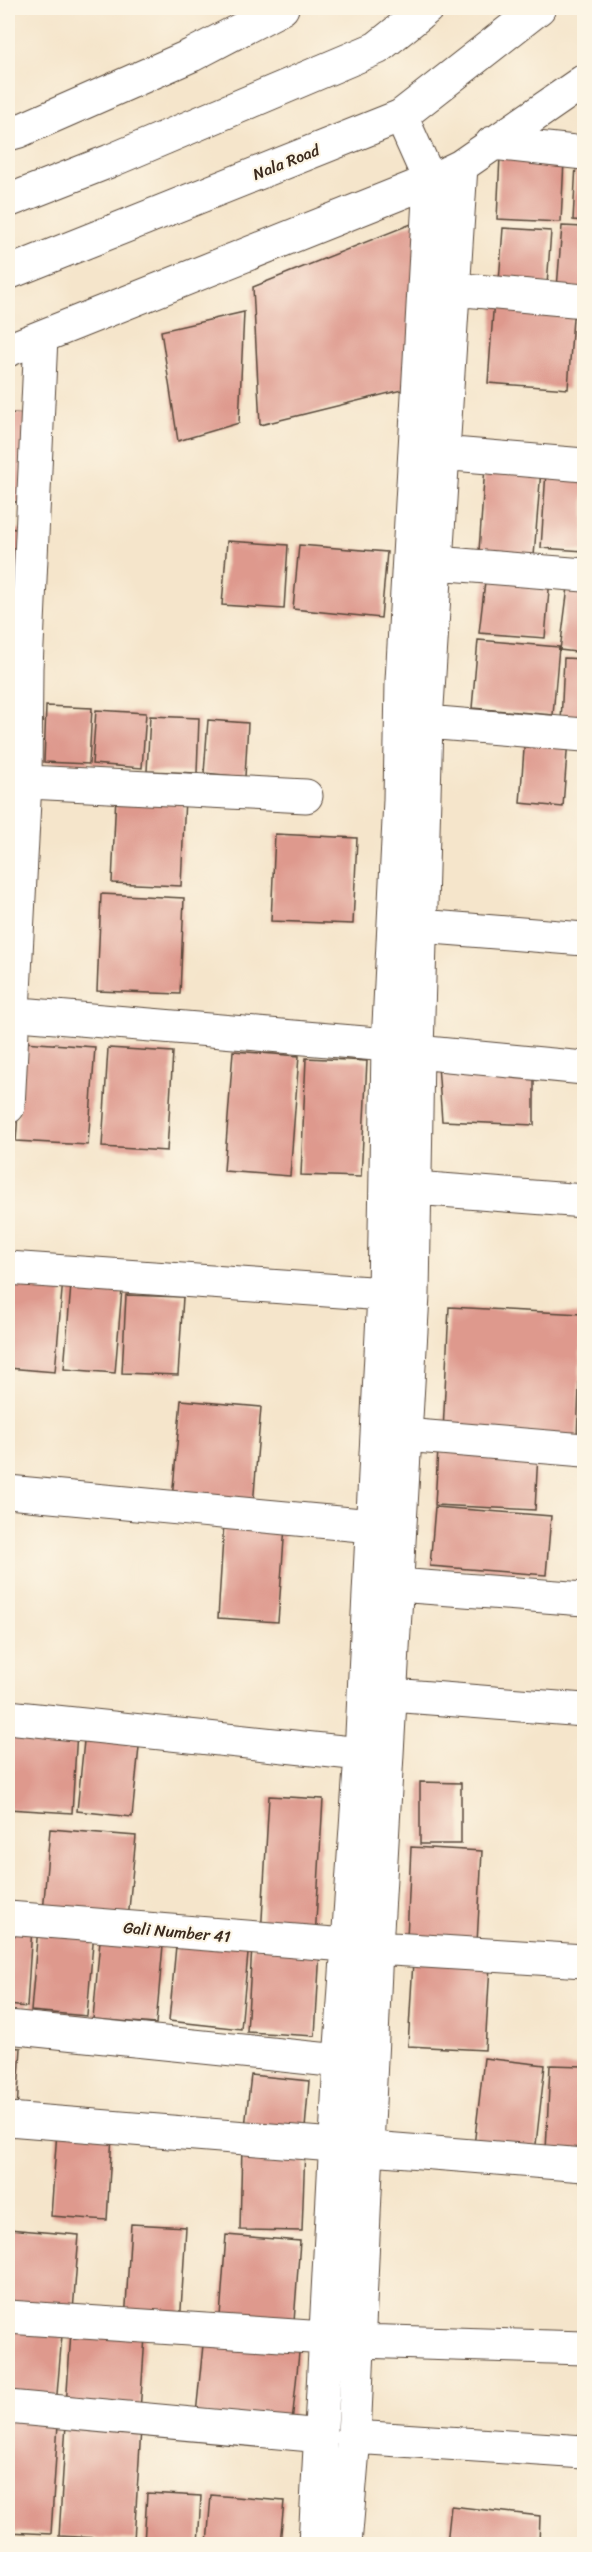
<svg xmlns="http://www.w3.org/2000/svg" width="592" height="2552" font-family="Sriracha,sans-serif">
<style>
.building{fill:#de998d}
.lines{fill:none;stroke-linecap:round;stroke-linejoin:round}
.street-casing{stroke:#574638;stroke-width:35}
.secondary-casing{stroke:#574638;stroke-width:35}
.street{stroke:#fff;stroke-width:33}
.secondary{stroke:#fff;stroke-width:33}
.labels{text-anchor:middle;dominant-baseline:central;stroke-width:4.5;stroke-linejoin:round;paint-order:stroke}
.street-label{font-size:16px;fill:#3b2a1e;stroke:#fcf5e5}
</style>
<rect width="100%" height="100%" fill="#fcf5e5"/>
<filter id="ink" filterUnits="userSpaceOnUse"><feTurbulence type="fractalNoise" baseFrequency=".0167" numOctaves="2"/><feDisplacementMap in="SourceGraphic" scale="12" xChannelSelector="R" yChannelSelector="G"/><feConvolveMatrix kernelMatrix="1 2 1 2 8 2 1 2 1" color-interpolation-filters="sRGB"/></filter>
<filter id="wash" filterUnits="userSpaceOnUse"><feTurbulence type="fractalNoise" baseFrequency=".008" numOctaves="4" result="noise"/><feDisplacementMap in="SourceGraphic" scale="24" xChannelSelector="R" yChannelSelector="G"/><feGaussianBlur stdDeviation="1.35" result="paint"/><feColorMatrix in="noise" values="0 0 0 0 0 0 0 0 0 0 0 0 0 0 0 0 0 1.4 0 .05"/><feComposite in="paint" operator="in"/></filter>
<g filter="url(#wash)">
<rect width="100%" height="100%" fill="#f5e5cb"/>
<g id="blocks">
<path class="building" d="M500 156 564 160 561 222 497 219Z
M576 164H584V221L573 220Z
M421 220 418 386 260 425 253 287Z
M562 226 584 227V290L557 288Z
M503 228 551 231 547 285 499 282Z
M494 298 574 304 568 389 488 383Z
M244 312 239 423 178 441 161 331Z
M8 413 31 414 26 502H8Z
M485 466 541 470 534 556 479 551Z
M546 471 584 474V551L541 548Z
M8 528 31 531 22 601 8 599Z
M227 541 288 545 284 609 222 605Z
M299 545 387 552 381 618 293 609Z
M486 573 550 578 545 638 479 633Z
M569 579 584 581V653L560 650Z
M478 640 559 647 553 715 472 708Z
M564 658 584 659V724L561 723Z
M8 696 20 698 13 761H8Z
M46 706 92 708 89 764 44 762Z
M96 710 146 713 142 768 92 764Z
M150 716 199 718 197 773 147 771Z
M208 720 248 723 245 777 204 773Z
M525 736 568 739 563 807 520 803Z
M116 794 185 797 181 886 112 883Z
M275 834 357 838 353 924 271 921Z
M101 894 184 898 180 994 97 991Z
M23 1042 95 1047 88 1145 16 1141Z
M108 1048 173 1052 167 1151 102 1147Z
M233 1051 299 1056 290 1176 224 1171Z
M306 1058 367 1061 361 1177 301 1175Z
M438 1065 534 1074V1125L442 1121Z
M8 1275 63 1279 55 1372 8 1368Z
M71 1285 122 1289 115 1373 64 1369Z
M126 1295 183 1297 178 1375 122 1373Z
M449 1307 582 1314 577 1438 443 1432Z
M181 1400 261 1407 253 1506 172 1499Z
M438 1448 538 1453 535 1510 435 1505Z
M435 1507 551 1516 546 1575 430 1566Z
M224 1522 285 1526 278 1622 218 1618Z
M9 1726 77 1731 72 1813 8 1809Z
M85 1731 140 1737 132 1817 77 1811Z
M420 1782 461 1783V1844H420Z
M269 1796 323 1799 315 1939 261 1936Z
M50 1829 136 1836 128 1920 43 1913Z
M411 1847 482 1851 477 1943 407 1939Z
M8 1926 32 1927 27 2007 8 2005Z
M38 1927 94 1931 87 2016 31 2011Z
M101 1929 164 1934 156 2024 93 2019Z
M177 1935 249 1943 241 2029 169 2021Z
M252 1946 320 1950 315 2036 247 2032Z
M413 1961 490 1965 485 2050 408 2046Z
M8 2047 21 2048 17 2109 8 2108Z
M484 2058 545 2065 535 2153 474 2146Z
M550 2065 584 2066V2153L546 2151Z
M251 2075 309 2081 304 2140 244 2135Z
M57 2131 112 2135 107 2220 51 2216Z
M242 2145 305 2148 302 2231 240 2230Z
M131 2224 186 2227 180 2326 125 2322Z
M8 2229 79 2235 73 2311 8 2306Z
M226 2235 300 2241 293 2335 219 2330Z
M8 2319 63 2323 56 2406 8 2403Z
M71 2331 145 2336 140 2412 66 2407Z
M204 2335 300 2343 292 2423 196 2414Z
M8 2420 58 2424 51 2534 8 2532Z
M66 2424 141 2429 134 2540 59 2536Z
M147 2493 201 2496 198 2544H144Z
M211 2495 284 2501 280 2544H207Z
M451 2506 540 2516 539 2544H447Z"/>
</g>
</g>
<g filter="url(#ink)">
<use href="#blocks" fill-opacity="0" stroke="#574638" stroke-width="1.5"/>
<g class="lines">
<defs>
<path id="street" d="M8 134 19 131 192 55 282 8
M492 143 584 153
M454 289 584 301
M8 350 430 181 461 166 584 81
M441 453 584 465
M436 563 584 575
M426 722 584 735
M8 781 306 796
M420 926 584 939
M8 1013 388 1045 417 1052 584 1068
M8 1107 25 782 26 668 41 337
M415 1188 584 1201
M8 1268 384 1294
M404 1435 584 1450
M8 1492 372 1526
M397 1585 584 1599
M392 1695 584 1710
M8 1717 361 1754
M8 1918 346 1945
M376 1948 584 1961
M8 2027 340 2061
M8 2119 584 2165
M8 2317 325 2338
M359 2341 584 2348
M8 2407 322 2436
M354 2437 584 2452
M315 2544 340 2061 361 1754 384 1294 388 1045 400 800 402 681 430 181 401 116
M345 2544 354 2437 376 1948 413 1295 417 1052 426 722 461 166"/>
<path id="secondary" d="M8 201 110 161 377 48 427 8
M8 273 401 116 539 8"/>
</defs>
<use href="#street" class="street-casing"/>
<use href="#secondary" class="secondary-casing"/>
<use href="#street" class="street"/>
<use href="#secondary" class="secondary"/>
</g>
</g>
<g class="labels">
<g class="street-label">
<text transform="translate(286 162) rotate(-22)">Nala Road</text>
<text transform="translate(177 1932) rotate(5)">Gali Number 41</text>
</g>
</g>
<rect width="592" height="2552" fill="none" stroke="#fcf5e5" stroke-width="30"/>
</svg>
